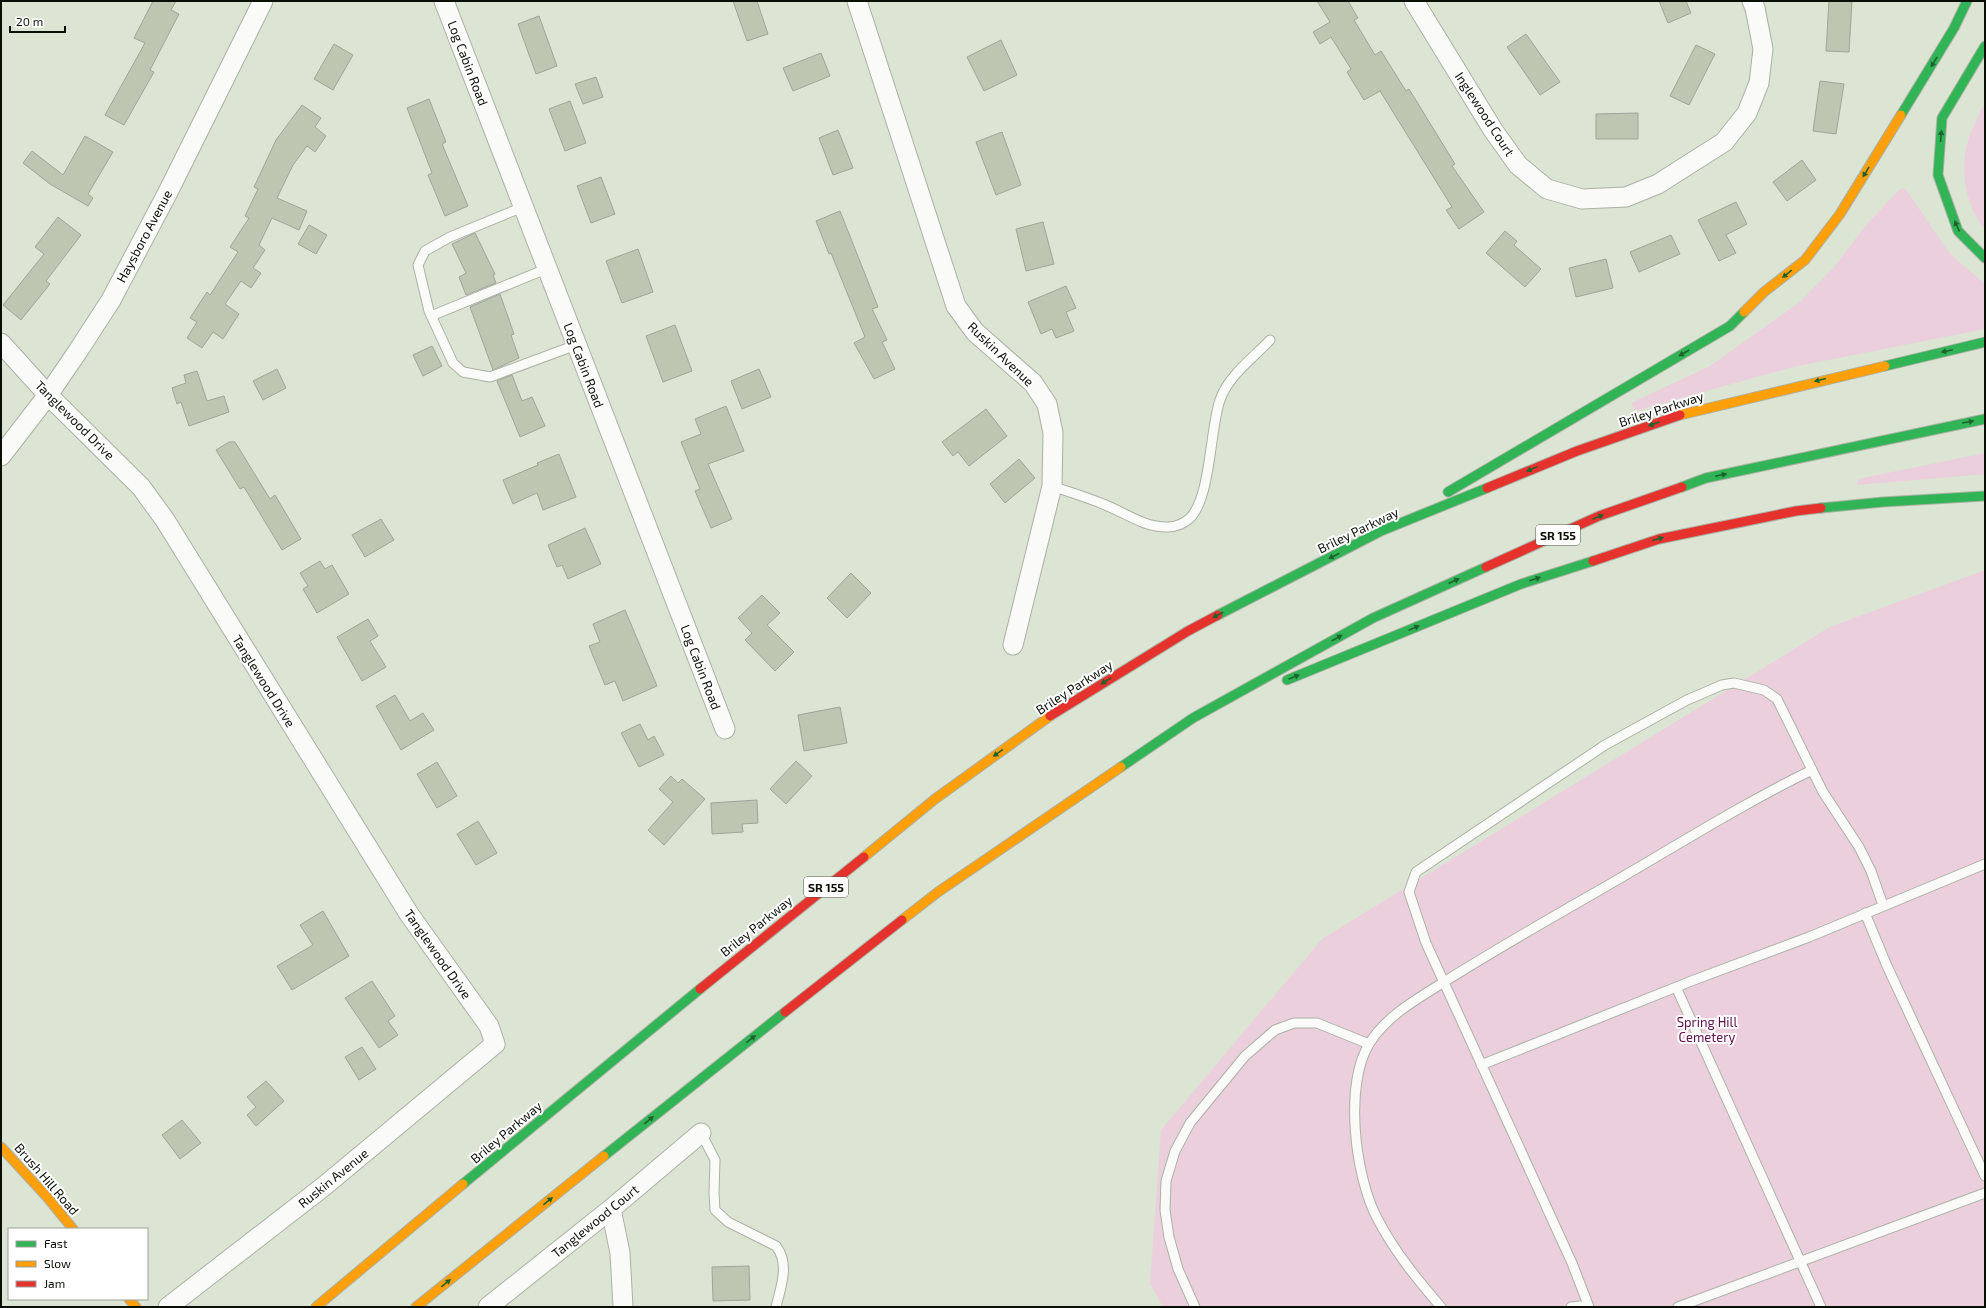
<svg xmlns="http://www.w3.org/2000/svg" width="1986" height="1308" font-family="'Exo 2',sans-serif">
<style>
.green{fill:#eccfdd}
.building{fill:#bcc6b1;stroke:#9fa598}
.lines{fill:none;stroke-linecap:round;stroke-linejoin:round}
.lane-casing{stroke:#abb1a4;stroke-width:11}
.street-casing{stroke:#abb1a4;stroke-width:21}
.fast-casing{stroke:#abb1a4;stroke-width:11}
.slow-casing{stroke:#abb1a4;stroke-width:11}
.jam-casing{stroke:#abb1a4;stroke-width:11}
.lane{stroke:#fafbf8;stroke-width:9}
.street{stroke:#fafbf8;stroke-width:19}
.fast{stroke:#30b455;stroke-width:9}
.slow{stroke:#ff9f0a;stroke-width:9}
.jam{stroke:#e5322d;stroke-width:9}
.oneway{fill:#1d622e}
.labels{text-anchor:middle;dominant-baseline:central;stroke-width:4;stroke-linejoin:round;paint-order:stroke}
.shield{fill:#fff;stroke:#545751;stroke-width:1}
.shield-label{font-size:12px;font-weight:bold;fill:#0a0f06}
.street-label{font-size:13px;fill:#0a0f06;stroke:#fff}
.park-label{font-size:13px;fill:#5d0c4c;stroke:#fff}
</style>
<rect width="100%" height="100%" fill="#dce4d3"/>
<path class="green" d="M1985 105V230C1966 207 1959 170 1968 141 1971 130 1977 120 1981 109Z
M1905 188 1950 254 1985 284V329L1793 367 1635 411 1631 403 1710 366 1800 302 1834 267 1867 224 1899 190Z
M1985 453V474L1858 485V479Z
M1985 570V1307H1163L1150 1284 1161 1130 1322 939 1830 627Z"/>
<path class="building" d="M153 1H176L171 10 179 14 150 70 154 72 124 125 105 115 145 43 134 38Z
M733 1H757L768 34 747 41Z
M1317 1H1348L1358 18 1354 20 1375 55 1381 51 1406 91 1409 89 1455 164 1452 166 1484 212 1459 229 1446 210 1452 207 1380 91 1364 100 1347 72 1351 69 1331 37 1320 44 1313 32 1330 22Z
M1659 1H1686L1691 13 1668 23Z
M1829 1H1852L1849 52 1826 51Z
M539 16 557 66 536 74 518 24Z
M1526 34 1560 82 1540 95 1507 47Z
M1001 40 1017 75 984 91 967 57Z
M334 44 353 55 333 90 314 79Z
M1696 45 1715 54 1689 105 1670 96Z
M821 53 830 76 793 91 783 68Z
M596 77 603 97 583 104 575 84Z
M1820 81 1844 84 1836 134 1813 131Z
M429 99 446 142 442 144 468 206 445 216 428 175 432 173 407 108Z
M570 101 586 143 565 151 549 109Z
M302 105 321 118 315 127 326 136 315 152 307 146 293 165 277 198 307 211 299 230 272 218 259 245 265 250 253 268 261 273 251 288 241 281 225 304 239 314 223 339 213 332 202 348 187 338 197 322 190 318 207 292 210 295 238 252 230 247 249 218 245 216 258 189 254 187 276 140Z
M1638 113V139H1596V114Z
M838 130 853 168 833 175 819 138Z
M1002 132 1021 185 996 195 976 142Z
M85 136 113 152 88 194 93 198 88 206 50 184 23 163 32 151 63 175Z
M1802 160 1816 180 1787 201 1773 182Z
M601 177 615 214 591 223 577 186Z
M1736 202 1747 224 1726 235 1736 253 1719 261 1698 220Z
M840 211 878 307 872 309 887 340 882 342 895 369 874 379 854 343 865 337 831 253 829 254 816 221Z
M58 217 81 235 46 281 50 284 21 320 3 305 44 254 35 247Z
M1043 222 1054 264 1026 271 1016 229Z
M309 225 327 235 316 254 298 244Z
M1505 231 1517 241 1514 245 1541 269 1525 287 1486 253Z
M475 233 495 274 493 275 496 283 466 295 459 277 466 273 452 244Z
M1671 235 1680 254 1639 272 1630 252Z
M638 249 653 292 622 303 606 261Z
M1606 259 1613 288 1576 297 1569 268Z
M1066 286 1076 308 1066 312 1074 331 1056 338 1052 329 1041 334 1028 302Z
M500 294 514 334 511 335 519 358 493 370 470 307Z
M675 325 692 371 663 382 646 336Z
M432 346 442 366 423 376 413 355Z
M277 369 286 388 263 400 253 381Z
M759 369 771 397 742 409 731 381Z
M197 371 207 401 224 396 229 412 189 426 181 402 177 404 172 388 186 383 184 375Z
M512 375 522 401 532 397 545 426 520 437 497 381Z
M726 406 744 451 708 464 732 519 711 528 695 491 700 489 681 442 701 434 695 419Z
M986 409 1007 436 969 466 958 452 953 456 942 442Z
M229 442H235L270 499 275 495 301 539 282 550 244 487 240 489 216 450Z
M559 454 576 497 543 510 537 493 513 504 503 480 538 465 537 463Z
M1019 459 1035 478 1005 503 990 484Z
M381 519 394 540 365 557 352 535Z
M585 528 601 564 568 579 562 565 557 567 548 545Z
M320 561 325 569 332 565 349 594 317 613 303 589 308 586 300 573Z
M851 573 871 593 847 618 827 598Z
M762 595 780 613 767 625 794 652 775 671 745 640 752 633 738 618Z
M625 610 657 686 623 701 615 681 605 685 589 646 600 642 593 624Z
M368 619 378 636 370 641 386 667 362 681 337 637Z
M395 695 410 721 423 713 434 730 401 750 376 706Z
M840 707 847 743 804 751 798 715Z
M640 724 648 740 654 736 664 755 639 767 621 733Z
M796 761 812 776 786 804 770 789Z
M437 762 457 796 437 808 417 774Z
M671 776 678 783 682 779 705 799 664 845 648 830 673 802 659 789Z
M757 800 758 823 742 824 743 832 712 834 711 803Z
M478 821 497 853 476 865 457 834Z
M323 911 349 956 292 990 277 966 313 945 300 925Z
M372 981 395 1016 388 1021 398 1035 379 1048 345 998Z
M362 1047 376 1069 359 1080 345 1057Z
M266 1081 284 1101 256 1126 247 1115 256 1107 247 1097Z
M182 1120 201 1143 180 1159 162 1135Z
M749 1266 750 1300 713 1301 712 1267Z"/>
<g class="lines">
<defs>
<path id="lane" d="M523 207 450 237 425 251 418 265 429 311 453 363 463 372 490 377 576 345
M431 316 546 269
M1052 486C1069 492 1086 497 1103 504 1124 512 1145 528 1168 527 1176 527 1185 523 1190 518 1211 497 1210 428 1220 400 1228 376 1253 358 1270 340
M1865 913 1887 966 1985 1176
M1676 987 1821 1307
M1481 1065 1694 980 1809 937 1985 864
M701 1133 715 1160 714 1193 715 1210 728 1222 776 1246C790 1264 781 1286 776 1307
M1195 1307 1178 1269 1169 1237 1165 1210 1166 1181 1175 1151 1190 1123 1245 1056 1275 1030 1294 1023H1317L1369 1044
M1441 1307C1417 1279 1394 1251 1377 1218 1355 1176 1344 1086 1369 1044 1386 1016 1417 999 1444 982 1492 952 1542 923 1591 895 1665 853 1736 807 1812 770
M1571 1307 1588 1305
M1589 1307 1572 1263 1426 943 1409 892 1416 872 1605 745 1687 700 1722 685 1734 683 1764 690 1777 699 1823 792 1859 847 1871 871 1883 905
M1678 1307 1985 1193"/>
<path id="street" d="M444 1 725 729
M857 1 956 306 975 332 1033 383 1047 404 1053 433 1052 486 1013 645
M1414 1 1493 130 1518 165 1547 189 1582 199 1626 197 1658 184 1724 142 1747 113 1759 83 1763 49 1755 8 1752 1
M1 343 48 395 141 487 165 520 409 914 489 1026 495 1044 323 1187 168 1307
M1 456 48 395 78 351 111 300 167 194 263 1
M611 1209 620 1253 623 1307
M488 1307 611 1209 701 1133"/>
<path id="fast" d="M1985 46 1942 118 1938 175 1958 231 1985 258
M1901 115 1954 28 1967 1
M1885 366 1985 342
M1682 487 1706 478 1985 419
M1448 492 1730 326 1744 312
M1821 508 1883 502 1985 496
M1218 615 1381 531 1487 488
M1287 680 1521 584 1593 561
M1121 767 1193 718 1373 618 1486 567
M604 1156 785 1012
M463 1184 700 989"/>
<path id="slow" d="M1744 312 1764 292 1805 260 1840 214 1901 115
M1680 415 1885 366
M864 857 935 799 1050 716
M902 920 938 892 1121 767
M1 1147 47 1197 73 1229
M129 1299 136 1307
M316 1307 463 1184
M416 1307 604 1156"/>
<path id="jam" d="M1487 488 1577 451 1680 415
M1593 561 1659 539 1796 511 1821 508
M1486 567 1599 516 1682 487
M1050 716 1188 631 1218 615
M700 989 864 857
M785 1012 902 920"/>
</defs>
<use href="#lane" class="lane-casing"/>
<use href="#street" class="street-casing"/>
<use href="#fast" class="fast-casing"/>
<use href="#slow" class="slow-casing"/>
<use href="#jam" class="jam-casing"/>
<use href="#lane" class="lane"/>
<use href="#street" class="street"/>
<use href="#fast" class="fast"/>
<use href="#slow" class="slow"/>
<use href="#jam" class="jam"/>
</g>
<defs><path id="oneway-solid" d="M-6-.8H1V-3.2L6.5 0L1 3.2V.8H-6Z"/></defs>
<g class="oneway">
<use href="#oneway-solid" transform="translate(1934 62) rotate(121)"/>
<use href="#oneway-solid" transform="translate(1941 136) rotate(-85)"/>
<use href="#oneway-solid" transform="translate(1866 172) rotate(122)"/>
<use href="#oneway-solid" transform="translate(1957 226) rotate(-114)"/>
<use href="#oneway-solid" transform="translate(1787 274) rotate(141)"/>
<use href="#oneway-solid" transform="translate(1947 351) rotate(168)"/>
<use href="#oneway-solid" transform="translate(1684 353) rotate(150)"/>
<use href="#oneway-solid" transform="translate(1820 380) rotate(166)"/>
<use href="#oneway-solid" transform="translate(1968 422) rotate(-10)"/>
<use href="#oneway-solid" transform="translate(1654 424) rotate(161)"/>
<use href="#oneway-solid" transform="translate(1532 469) rotate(158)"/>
<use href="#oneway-solid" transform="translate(1721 475) rotate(-12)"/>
<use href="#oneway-solid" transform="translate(1598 517) rotate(-22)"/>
<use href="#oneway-solid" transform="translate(1658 539) rotate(-15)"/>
<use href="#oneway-solid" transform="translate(1334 556) rotate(153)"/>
<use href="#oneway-solid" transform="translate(1535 579) rotate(-18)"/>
<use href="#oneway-solid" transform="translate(1454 581) rotate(-24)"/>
<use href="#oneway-solid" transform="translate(1218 615) rotate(153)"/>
<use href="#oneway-solid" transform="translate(1414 628) rotate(-22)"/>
<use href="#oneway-solid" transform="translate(1337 638) rotate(-29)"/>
<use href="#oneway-solid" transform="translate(1294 677) rotate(-22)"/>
<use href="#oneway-solid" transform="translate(1106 681) rotate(148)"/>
<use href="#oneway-solid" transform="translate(998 753) rotate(144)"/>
<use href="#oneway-solid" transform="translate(751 1039) rotate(-38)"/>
<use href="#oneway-solid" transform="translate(649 1120) rotate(-39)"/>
<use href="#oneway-solid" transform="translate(548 1201) rotate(-39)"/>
<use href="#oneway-solid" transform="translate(446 1283) rotate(-39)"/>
</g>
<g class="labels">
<g class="shield">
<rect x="1536" y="525" width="44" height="20" rx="3"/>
<rect x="804" y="877" width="44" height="20" rx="3"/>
</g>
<g class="shield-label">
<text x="1558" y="535">SR 155</text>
<text x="826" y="887">SR 155</text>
</g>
<g class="street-label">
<text transform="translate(468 63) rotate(69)">Log Cabin Road</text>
<text transform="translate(1485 114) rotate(57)">Inglewood Court</text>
<text transform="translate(144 236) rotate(-62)">Haysboro Avenue</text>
<text transform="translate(1001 354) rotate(44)">Ruskin Avenue</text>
<text transform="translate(584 365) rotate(69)">Log Cabin Road</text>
<text transform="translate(1661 409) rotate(-18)">Briley Parkway</text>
<text transform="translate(75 420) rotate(45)">Tanglewood Drive</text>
<text transform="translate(1358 530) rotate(-26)">Briley Parkway</text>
<text transform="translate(701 667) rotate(69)">Log Cabin Road</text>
<text transform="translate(264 681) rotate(58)">Tanglewood Drive</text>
<text transform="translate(1074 687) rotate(-33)">Briley Parkway</text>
<text transform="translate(756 926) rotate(-39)">Briley Parkway</text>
<text transform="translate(438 954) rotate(55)">Tanglewood Drive</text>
<text transform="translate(506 1132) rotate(-40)">Briley Parkway</text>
<text transform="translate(333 1178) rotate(-39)">Ruskin Avenue</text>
<text transform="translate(47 1179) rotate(49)">Brush Hill Road</text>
<text transform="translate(595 1221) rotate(-39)">Tanglewood Court</text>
</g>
<g class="park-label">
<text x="1707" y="1022">Spring Hill<tspan x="1707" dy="15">Cemetery</tspan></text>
</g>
</g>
<rect width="1986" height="1308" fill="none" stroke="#0a0f06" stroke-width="4"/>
<rect x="8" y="1228" width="140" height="72" fill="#ffffff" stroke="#9d9f9b"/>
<rect x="16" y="1241" width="20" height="6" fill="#30b455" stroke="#9d9f9b"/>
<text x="44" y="1248" font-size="12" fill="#0a0f06">Fast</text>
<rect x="16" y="1261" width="20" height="6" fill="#ff9f0a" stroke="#9d9f9b"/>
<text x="44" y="1268" font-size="12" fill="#0a0f06">Slow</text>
<rect x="16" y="1281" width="20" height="6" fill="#e5322d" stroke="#9d9f9b"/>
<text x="44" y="1288" font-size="12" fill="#0a0f06">Jam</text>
<path d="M10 26v6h55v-6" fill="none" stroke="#0a0f06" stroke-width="2"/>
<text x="16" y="26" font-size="12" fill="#0a0f06" stroke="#ffffff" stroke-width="3" paint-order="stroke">20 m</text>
</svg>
